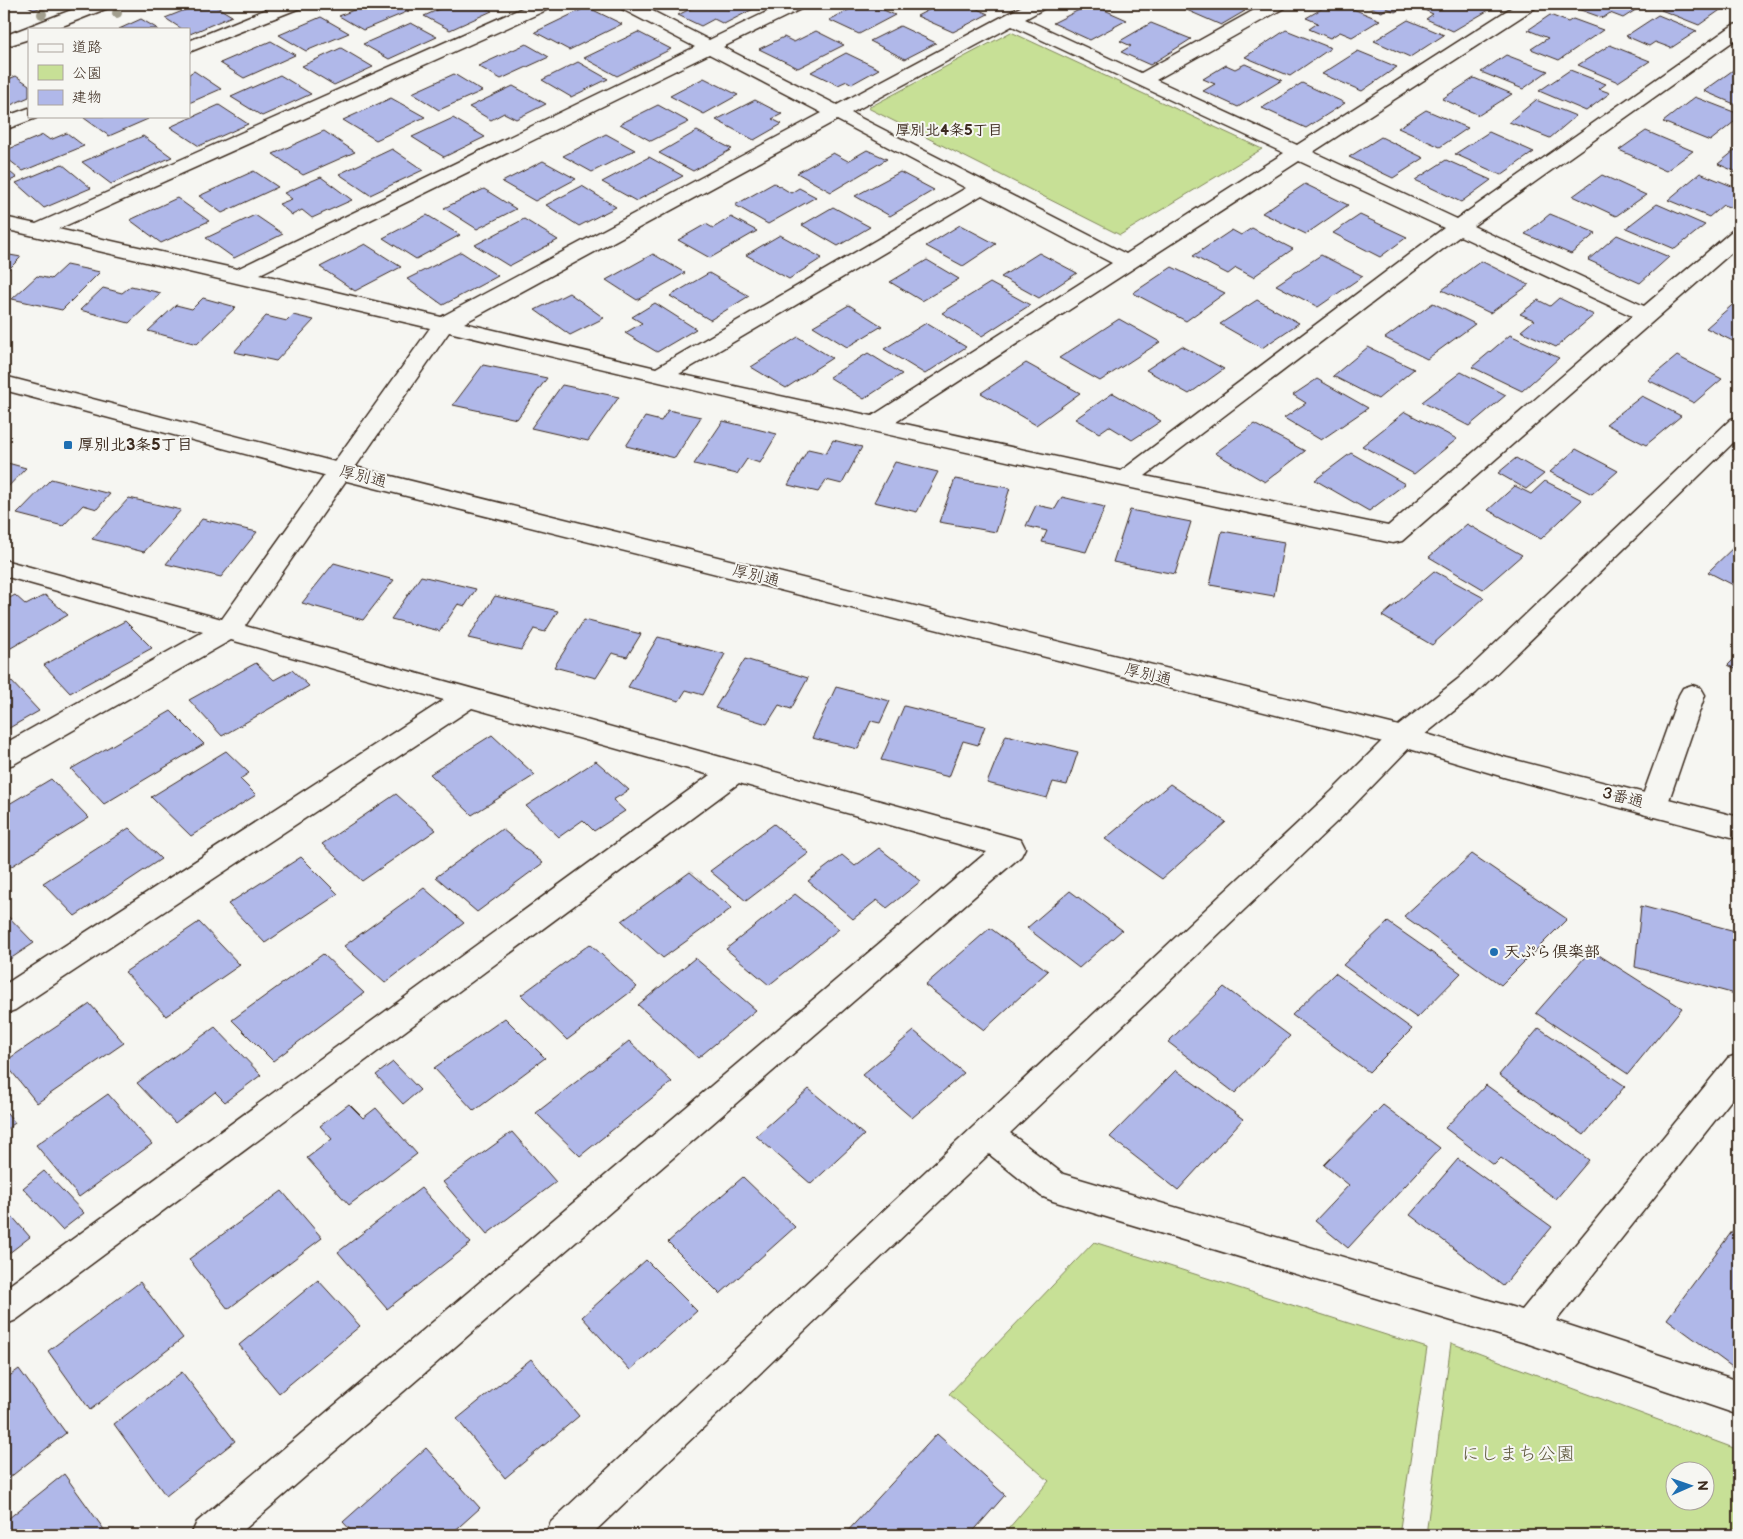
<svg xmlns="http://www.w3.org/2000/svg" width="1743" height="1539" font-family="'Balsamiq Sans','Klee One',sans-serif">
<style>
.green{fill:#c7e096;stroke:#81855a;fill-rule:evenodd}
.building{fill:#b0b8e9;stroke:#3b2a1e}
.lines{fill:none;stroke-linecap:round;stroke-linejoin:round}
.lane-casing{stroke:#3b2a1e;stroke-width:3}
.street-casing{stroke:#3b2a1e;stroke-width:3}
.secondary-casing{stroke:#3b2a1e;stroke-width:3}
.lane{fill:#f6f6f2;fill-rule:evenodd}
.street{fill:#f6f6f2;fill-rule:evenodd}
.secondary{fill:#f6f6f2;fill-rule:evenodd}
.tree{fill:#a29f8e}
.poi-dot{fill:#1f6fb2;stroke:#f6f6f2;stroke-width:2}
.labels{text-anchor:middle;dominant-baseline:central;stroke-width:4;stroke-linejoin:round;paint-order:stroke}
.far-neighbourhood-label{font-size:15px;font-weight:bold;fill:#3b2a1e;stroke:#f6f6f2}
.poi-label{font-size:16px;font-weight:bold;fill:#3b2a1e;stroke:#f6f6f2;text-anchor:start}
.street-label{font-size:16px;fill:#3b2a1e;stroke:#f6f6f2}
.near-park-label{font-size:19px;fill:#5e583c;stroke:#f6f6f2}
</style>
<rect width="100%" height="100%" fill="#f6f6f2"/>
<filter id="ink" filterUnits="userSpaceOnUse"><feTurbulence type="fractalNoise" baseFrequency=".02" numOctaves="2"/><feDisplacementMap in="SourceGraphic" scale="10" xChannelSelector="R" yChannelSelector="G"/><feConvolveMatrix kernelMatrix="1 2 1 2 8 2 1 2 1" color-interpolation-filters="sRGB"/></filter>
<g filter="url(#ink)">
<path class="green" d="M1011 32 1262 149 1120 235 868 108Z
M1094 1242 1427 1348 1399 1535H1003L1049 1481 949 1394Z
M1451 1343 1739 1450V1535H1426ZM1676 1472H1706V1502H1676Z"/>
<path class="building" d="M25 4H49L34 10Z
M200 4H212L232 16 190 34 189 29H182L165 18Z
M368 4H397L409 11 363 30 339 16Z
M451 4H479L492 11 450 30 424 16Z
M700 4H753L759 6 724 24 714 19 701 26 678 15Z
M860 4H870L895 15 859 34 829 20Z
M940 4H967L988 14 953 32 917 16Z
M1091 4 1127 20 1090 40 1053 23Z
M1189 4H1240L1235 7 1245 11 1221 25 1182 8Z
M1330 4H1341L1380 20 1352 37 1340 32 1330 38 1309 29 1318 23 1306 18Z
M1362 4H1409L1395 12 1387 8 1382 12Z
M1432 4H1487L1494 7 1453 31 1426 19 1433 14 1422 9Z
M1581 4H1645L1623 18 1610 13 1603 18 1575 8Z
M1670 4H1720L1726 6 1699 25 1661 10Z
M587 7 622 24 569 50 535 32Z
M1550 15 1568 22 1573 19 1603 30 1559 60 1531 49 1548 38 1528 30Z
M1658 15 1697 31 1671 48 1655 42 1649 46 1626 36Z
M321 17 349 33 306 51 279 35Z
M141 19 158 29H119Z
M1408 20 1444 35 1410 57 1374 41Z
M411 23 437 37 389 59 363 44Z
M1151 23 1191 39 1150 65 1121 52 1131 46 1120 41Z
M900 26 936 43 905 59 870 41Z
M1286 30 1331 48 1290 76 1245 57Z
M816 31 844 45 798 68 759 49 784 37 794 42Z
M638 32 671 49 617 76 584 58Z
M271 41 295 55 244 78 220 63Z
M526 44 549 57 501 79 478 66Z
M1610 45 1650 61 1618 82 1578 65Z
M341 48 373 67 334 85 302 66Z
M1358 51 1397 67 1362 91 1322 74Z
M846 53 879 69 852 84 847 81 838 85 811 72Z
M1506 55 1548 71 1523 89 1481 72Z
M578 62 608 79 571 97 542 80Z
M1245 64 1282 80 1238 107 1203 91 1215 84 1203 79 1226 65 1235 69Z
M1736 68 1739 70V106L1704 91Z
M1570 70 1606 84 1599 89 1610 93 1586 111 1539 91Z
M194 71 221 89 189 103V74Z
M454 74 482 91 439 110 412 93Z
M280 75 311 94 262 116 231 97Z
M16 76 29 85V97L4 108V81Z
M704 78 738 95 704 114 670 96Z
M1474 78 1512 94 1479 115 1442 99Z
M1302 83 1345 103 1306 128 1262 108Z
M513 86 546 104 516 119 504 113 491 120 469 107Z
M1695 97 1739 114V118L1710 141 1663 122Z
M391 98 425 117 376 140 343 120Z
M755 100 782 114 772 119 782 124 754 140 716 120Z
M1536 100 1576 116 1550 138 1509 122Z
M219 105 248 124 199 146 170 127Z
M658 105 689 122 651 141 620 124Z
M1426 110 1468 128 1440 147 1398 128Z
M89 116H144L148 119 109 136 84 118Z
M453 118 485 137 444 157 412 137Z
M324 131 355 152 303 175 273 154Z
M697 131 732 149 693 171 659 153Z
M1646 131 1693 151 1666 171 1619 150Z
M1489 132 1534 152 1501 175 1455 154Z
M67 133 84 146 23 171 4 156V151L43 135 50 140Z
M606 134 635 150 592 172 563 156Z
M143 136 172 157 111 184 82 162Z
M1381 137 1424 158 1393 178 1349 157Z
M1739 147V173L1718 164Z
M392 149 423 170 370 195 339 174Z
M867 150 887 159 831 192 797 173 833 153 848 161Z
M649 157 683 176 636 201 602 182Z
M1446 160 1491 180 1461 202 1415 180Z
M543 161 576 179 535 201 502 182Z
M62 164 91 188 44 208 16 183Z
M4 167 17 178 4 183Z
M254 171 278 187 222 213 199 196Z
M900 172 934 190 890 216 855 196Z
M1700 173 1739 189V210L1723 205 1709 217 1668 200Z
M1602 175 1646 195 1616 216 1573 196Z
M321 177 352 200 312 218 302 210 292 215 279 204 292 199 284 193Z
M774 183 791 193 799 188 816 197 768 224 735 205Z
M1305 184 1348 205 1306 234 1262 213Z
M582 186 616 207 579 226 546 205Z
M484 189 516 209 477 229 444 208Z
M177 198 209 221 161 243 130 220Z
M1657 204 1705 225 1675 249 1626 228Z
M833 207 870 227 838 246 802 225Z
M1550 214 1596 233 1571 254 1525 234Z
M255 215 283 234 234 258 206 238Z
M427 215 460 235 416 259 383 238Z
M1360 215 1407 237 1380 257 1333 233Z
M731 217 757 231 710 258 678 240 706 224 713 228Z
M524 219 558 240 509 266 475 245Z
M960 225 996 244 963 266 926 246Z
M1252 228 1293 249 1253 277 1236 268 1228 274 1193 256 1232 230 1241 235Z
M780 235 822 258 789 279 746 255Z
M1617 235 1669 257 1640 283 1588 260Z
M365 244 401 267 355 291 320 267Z
M461 252 498 276 443 305 407 279Z
M1039 253 1077 273 1039 298 1001 277Z
M4 254 21 257 4 274Z
M653 254 685 273 637 300 606 280Z
M1321 255 1363 276 1318 307 1276 285Z
M927 260 959 279 922 301 890 282Z
M1481 261 1529 285 1490 313 1442 290Z
M66 265 100 272 62 310 12 299 37 276 51 279Z
M1172 267 1225 293 1186 321 1133 293Z
M709 273 749 296 710 320 670 296Z
M990 283 1030 305 982 336 942 313Z
M131 286 161 293 129 323 80 310 103 288 122 293Z
M569 293 604 318 570 335 535 310Z
M203 298 236 307 197 344 148 331 176 305 192 309Z
M1559 298 1594 315 1556 347 1521 331 1534 320 1520 314 1538 300 1550 306Z
M1739 299V344L1706 328Z
M1257 300 1299 323 1262 348 1220 324Z
M655 303 696 329 657 352 625 333 642 323 632 317Z
M1433 303 1475 324 1427 359 1385 338Z
M849 305 882 326 847 347 813 326Z
M293 315 314 320 276 361 234 352 266 316 287 321Z
M1119 319 1160 342 1100 381 1059 358Z
M926 323 966 347 925 374 884 349Z
M1510 335 1559 358 1522 391 1472 367Z
M798 337 832 358 786 388 751 367Z
M1182 346 1224 369 1189 394 1146 370Z
M1368 347 1414 369 1378 399 1333 376Z
M868 353 902 374 864 399 829 377Z
M1677 356 1722 379 1694 403 1648 380Z
M1026 363 1080 393 1036 425 981 393Z
M483 365 547 378 517 419 453 405Z
M1461 372 1506 395 1469 426 1422 402Z
M1317 379 1368 408 1321 440 1284 418 1306 403 1293 395Z
M562 385 619 397 588 441 531 428Z
M1113 393 1161 421 1132 440 1109 426 1099 433 1075 419Z
M1642 396 1681 416 1646 445 1606 424Z
M668 410 701 417 675 458 626 446 645 417 661 421Z
M1405 412 1457 439 1414 474 1362 446Z
M723 421 777 434 760 463 747 459 737 474 694 464Z
M1254 424 1305 451 1265 482 1215 453Z
M833 440 862 447 842 484 826 480 818 492 788 485 808 449 826 453Z
M1576 449 1618 471 1592 494 1550 472Z
M1351 453 1405 484 1369 511 1315 480Z
M1516 458 1544 474 1526 489 1498 473Z
M4 462 26 468 4 491Z
M895 462 938 472 917 512 874 502Z
M51 479 110 494 97 509 83 505 63 526 17 514Z
M955 479 1010 488 996 532 939 522Z
M1545 481 1582 500 1541 539 1488 510 1515 486 1531 494Z
M1062 497 1105 507 1086 552 1042 542 1047 531 1026 526 1036 505 1055 509Z
M129 498 181 510 144 552 92 539Z
M1130 510 1191 522 1175 574 1113 562Z
M202 519 257 532 221 577 166 564Z
M1467 524 1522 555 1483 589 1429 557Z
M1222 531 1284 542 1274 596 1210 585Z
M1739 542V588L1708 572Z
M334 563 394 580 363 620 302 603Z
M1434 571 1484 598 1432 645 1382 616Z
M421 576 476 589 465 606 458 604 440 631 391 619Z
M15 595 26 605 45 595 68 615 4 652V601Z
M495 596 558 611 545 632 534 629 521 650 468 638Z
M584 620 641 634 627 657 612 653 596 678 554 667Z
M125 621 152 648 70 693 44 665Z
M658 637 725 654 703 695 686 690 679 701 628 687Z
M1739 654V671L1728 665Z
M745 659 808 678 791 709 779 705 767 724 715 708Z
M256 663 274 680 292 670 309 686 222 736 189 700Z
M10 680 39 711 4 731V683Z
M836 687 890 701 880 723 871 721 858 749 812 738Z
M904 706 985 726 978 745 963 741 949 777 881 760Z
M171 711 204 744 104 804 71 769Z
M492 735 535 775 472 815 430 774Z
M1006 735 1078 752 1067 785 1053 782 1047 798 987 783Z
M226 751 249 773 240 779 256 795 191 836 151 797Z
M596 761 629 790 613 800 625 811 594 831 583 820 559 837 526 806Z
M51 779 89 818 7 869 4 865V807Z
M1170 784 1226 822 1162 879 1105 839Z
M396 794 436 830 362 881 322 844Z
M774 824 809 853 746 901 710 871Z
M129 828 161 859 75 916 43 883Z
M502 829 543 863 477 912 436 877Z
M879 848 921 881 887 908 877 900 853 919 808 881 842 855 855 866Z
M1472 854 1567 919 1501 985 1404 916Z
M301 857 338 894 265 943 228 904Z
M690 872 732 908 663 958 622 921Z
M424 888 464 923 385 983 344 946Z
M1070 891 1122 930 1079 968 1027 928Z
M795 894 839 929 769 985 726 949Z
M1641 906 1739 932V995L1635 967Z
M4 912 34 943 4 963Z
M199 922 240 965 166 1016 125 972Z
M1388 922 1461 973 1417 1018 1343 965Z
M990 928 1048 971 984 1030 925 985Z
M590 944 637 987 567 1040 521 995Z
M1591 950 1682 1008 1628 1074 1536 1013Z
M323 954 364 993 273 1061 232 1020Z
M695 958 756 1010 698 1058 638 1005Z
M1335 973 1412 1029 1369 1072 1292 1015Z
M1224 987 1290 1036 1235 1093 1168 1042Z
M90 1004 124 1043 37 1103 4 1062Z
M505 1018 545 1058 474 1111 434 1068Z
M215 1027 261 1075 225 1102 215 1092 175 1123 137 1083Z
M1539 1028 1625 1086 1584 1135 1499 1075Z
M914 1031 964 1073 912 1118 862 1075Z
M629 1041 672 1082 580 1156 536 1113Z
M393 1062 420 1090 403 1104 376 1075Z
M1176 1070 1243 1119 1178 1190 1110 1137Z
M1486 1085 1589 1160 1556 1199 1501 1158 1494 1165 1445 1128Z
M809 1089 864 1135 811 1184 756 1136Z
M108 1094 152 1144 79 1197 36 1145Z
M349 1104 363 1118 376 1108 417 1154 349 1205 307 1158 332 1139 320 1126Z
M1383 1105 1440 1148 1348 1248 1315 1221 1349 1185 1324 1165Z
M4 1109 15 1123 4 1131Z
M512 1132 556 1182 487 1234 443 1182Z
M1458 1159 1552 1227 1503 1286 1410 1215Z
M44 1171 84 1213 62 1230 23 1188Z
M743 1177 795 1227 720 1294 668 1242Z
M421 1188 471 1243 387 1309 338 1252Z
M282 1191 322 1238 228 1309 189 1259Z
M4 1207 30 1237 4 1257Z
M1739 1222V1372L1667 1319Z
M646 1260 697 1311 630 1370 582 1317Z
M318 1280 360 1326 279 1393 239 1345Z
M140 1282 183 1338 90 1410 48 1351Z
M531 1359 579 1416 505 1478 457 1419Z
M19 1369 66 1433 4 1482V1380Z
M182 1372 235 1441 166 1496 114 1424Z
M937 1434 1005 1495 970 1535H844Z
M426 1448 480 1508 450 1535H355L343 1522Z
M64 1474 108 1535H4V1522Z"/>
<g class="lines">
<defs>
<path id="lane" d="M1692 685 1701 688 1705 695 1667 806 1663 814 1653 817 1643 814 1639 806 1679 695 1683 688Z"/>
<path id="street" d="M279 4H303L300 8 189 52V41Z
M531 4H554L551 8 58 229 237 269 695 47 620 8 617 4H639L709 40 783 4H806L803 8 723 47 837 105 1026 4H1048L1045 8 1025 19 1141 73 1265 4H1287L1284 8 1156 80 1297 145 1517 4H1538L1535 8 1313 152 1457 219 1733 25 1739 24V37L1473 226 1644 306 1732 231 1739 229V246L1402 541 1393 543C1077 478 762 408 449 332L245 626 1011 837 1021 840 1025 848 1021 856 238 1535H191L197 1522 987 852 739 783 16 1320 4 1325V1289L710 775 472 708 15 1010 4 1014V985L444 700 231 640 14 764 4 767V744L203 632 4 576V560L222 619 430 328 4 229V217L36 224ZM1012 26 1284 153 1126 254 851 113ZM709 54 822 113 441 317 260 274ZM837 120 966 188 656 368 464 323ZM1299 161 1444 228 1121 471 896 422ZM982 195 1112 263 872 416 679 374ZM1460 236 1632 316 1388 526 1145 476Z
M29 108V116H37L36 118 4 130V117Z
M1739 417V437L1476 693 1413 744 1352 807 1010 1133 1063 1174 1522 1310 1728 1058 1739 1054V1090L1556 1321 1739 1381V1415L1529 1344 1053 1201 1041 1196 989 1154 591 1535H545L551 1522 1332 791 1393 730 1458 679 1731 419Z"/>
<path id="secondary" d="M87 4H111L108 8 55 29H29V39L4 47V36Z
M4 376 339 463 1403 727 1507 758 1739 817V839L1507 778 1403 747 339 479 4 390Z"/>
</defs>
<use href="#lane" class="lane-casing"/>
<use href="#street" class="street-casing"/>
<use href="#secondary" class="secondary-casing"/>
<use href="#lane" class="lane"/>
<use href="#street" class="street"/>
<use href="#secondary" class="secondary"/>
</g>
<g class="tree">
<circle cx="117" cy="13" r="5"/>
<circle cx="42" cy="14" r="5"/>
</g>
</g>
<g class="poi-dot">
<rect x="63" y="440" width="10" height="10" rx="2.5"/>
<circle cx="1494" cy="952" r="5"/>
</g>
<g class="labels">
<g class="far-neighbourhood-label">
<text x="949" y="130">厚別北4条5丁目</text>
</g>
<g class="poi-label">
<text x="78" y="445">厚別北3条5丁目</text>
<text x="1504" y="952">天ぷら倶楽部</text>
</g>
<g class="street-label">
<text transform="translate(363 477) rotate(14)">厚別通</text>
<text transform="translate(756 576) rotate(14)">厚別通</text>
<text transform="translate(1148 675) rotate(14)">厚別通</text>
<text transform="translate(1623 798) rotate(14)">3番通</text>
</g>
<g class="near-park-label">
<text x="1518" y="1454">にしまち公園</text>
</g>
</g>
<rect width="1743" height="1539" fill="none" stroke="#f6f6f2" stroke-width="20"/>
<rect x="10" y="10" width="1723" height="1519" fill="none" stroke="#3b2a1e" stroke-width="2" filter="url(#ink)"/>
<rect x="28" y="28" width="162" height="90" fill="#f6f6f2" stroke="#aba49d"/>
<rect x="38" y="44" width="25" height="8" fill="#f6f6f2" stroke="#aba49d"/>
<text x="72" y="52" font-size="15" fill="#3b2a1e">道路</text>
<rect x="38" y="65" width="25" height="15" fill="#c7e096" stroke="#aba49d"/>
<text x="72" y="78" font-size="15" fill="#3b2a1e">公園</text>
<rect x="38" y="90" width="25" height="15" fill="#b0b8e9" stroke="#aba49d"/>
<text x="72" y="102" font-size="15" fill="#3b2a1e">建物</text>
<g transform="translate(1690 1486) rotate(88)"><circle r="24" fill="#f6f6f2" stroke="#aba49d"/>
<path d="M0-4L9 19L0 12L-9 19Z" fill="#1f6fb2"/>
<text y="-8" font-size="14" font-weight="bold" text-anchor="middle" fill="#3b2a1e">N</text>
</g>
</svg>
